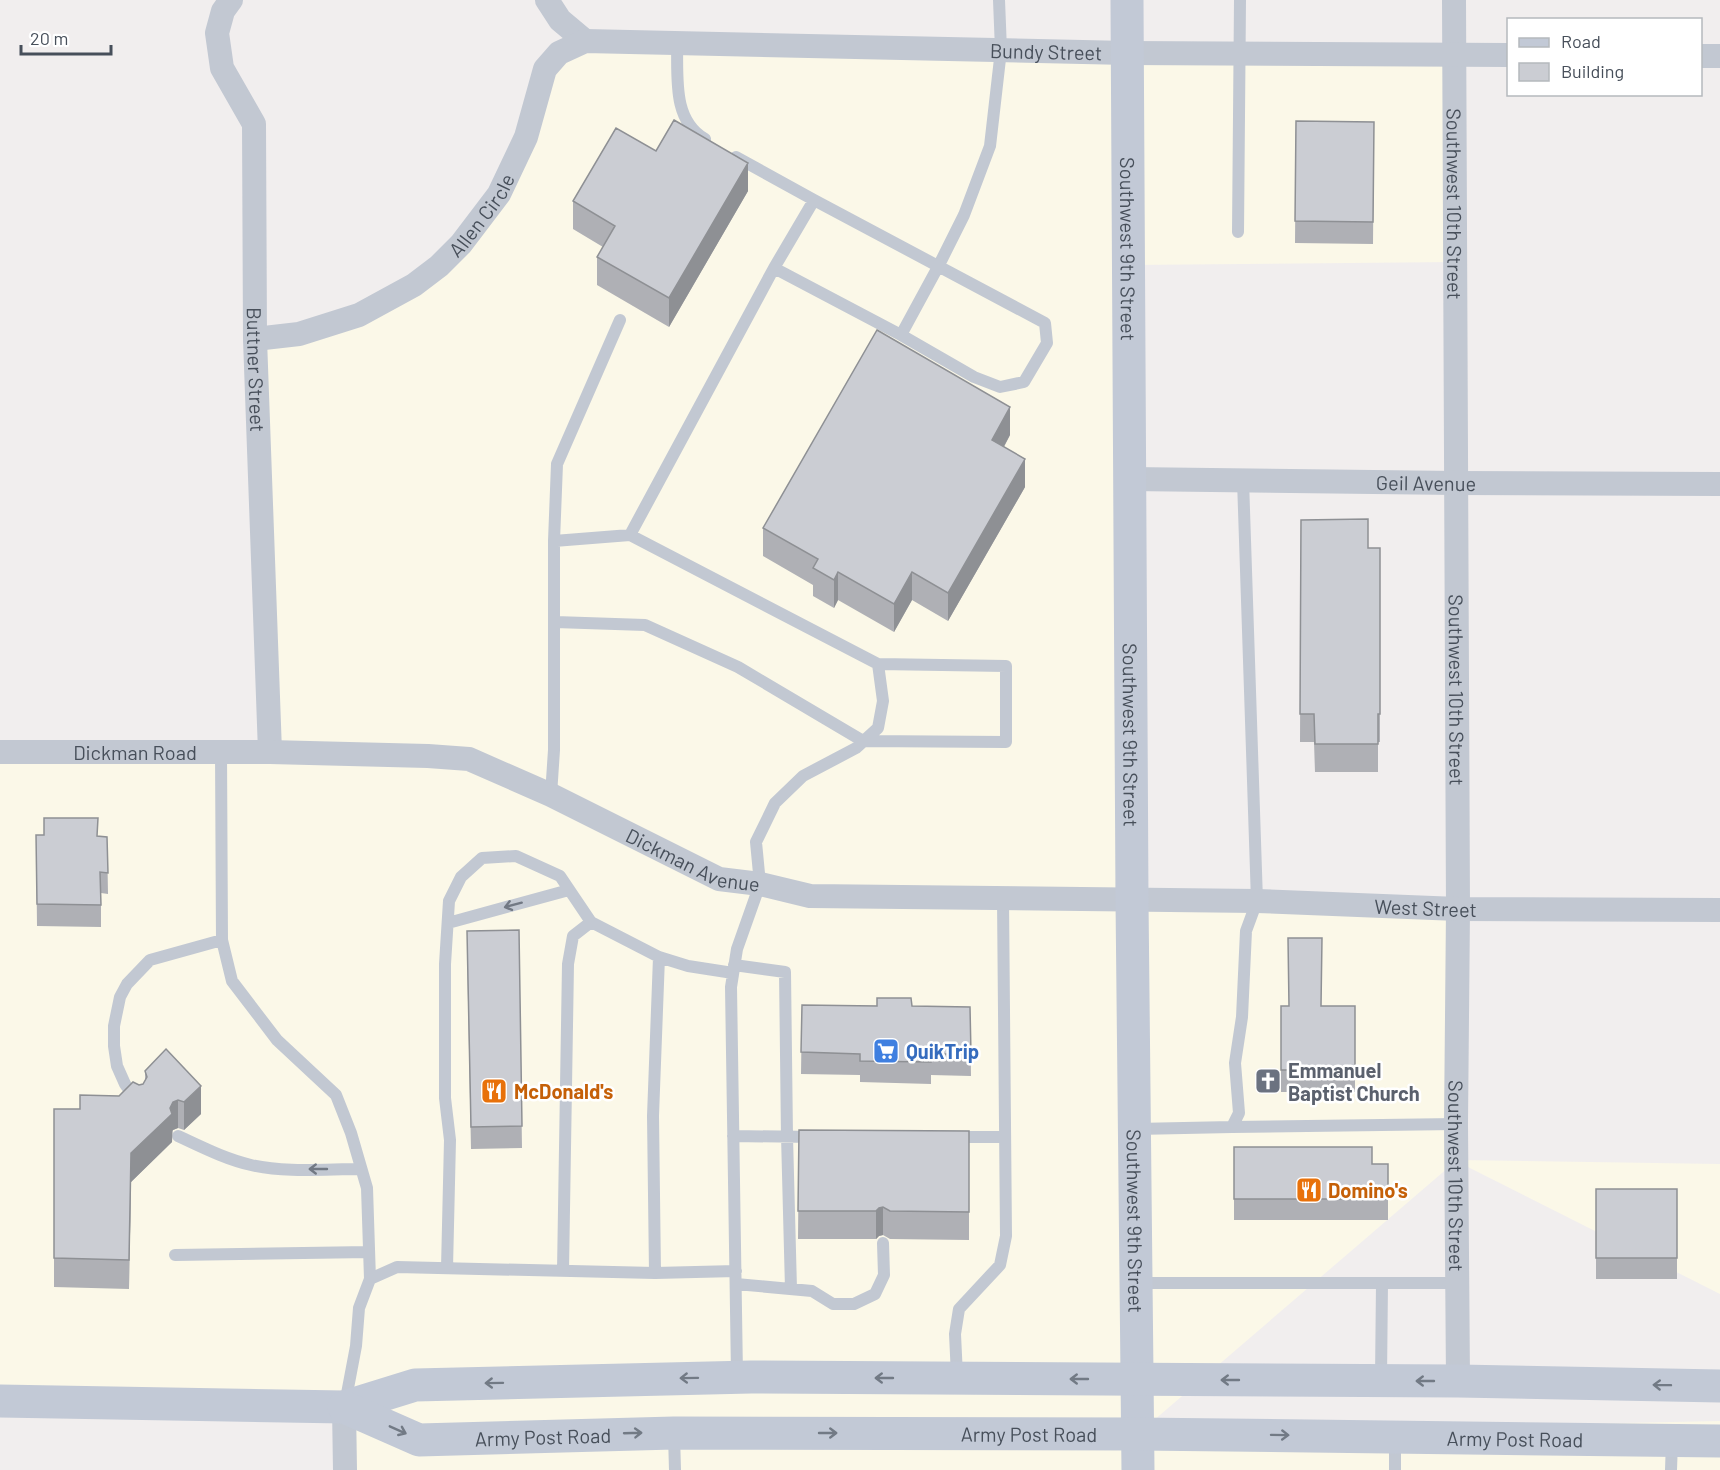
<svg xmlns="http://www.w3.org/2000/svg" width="1720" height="1470" font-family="Barlow,sans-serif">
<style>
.commercial{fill:#fbf8e8}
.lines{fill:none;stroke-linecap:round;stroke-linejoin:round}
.service{stroke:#c2c8d2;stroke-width:12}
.minor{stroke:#c2c8d2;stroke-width:24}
.secondary{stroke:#c2c9d6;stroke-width:33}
.wall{fill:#afb0b5}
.shaded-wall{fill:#8e9094}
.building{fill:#cbcdd3;stroke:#8e9094;stroke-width:1.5}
.oneway{stroke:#727984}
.oneway2{stroke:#727a85}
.labels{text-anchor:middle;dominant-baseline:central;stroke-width:5;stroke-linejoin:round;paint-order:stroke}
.street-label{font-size:20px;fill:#474f5a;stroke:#fff}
.shop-label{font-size:20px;font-weight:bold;fill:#366cbe;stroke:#fff;text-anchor:start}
.worship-label{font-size:20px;font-weight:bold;fill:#5b616d;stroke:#fff;text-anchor:start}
.food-label{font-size:20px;font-weight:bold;fill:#c56008;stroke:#fff;text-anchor:start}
</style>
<rect width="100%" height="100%" fill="#f1eeee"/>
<path class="commercial" d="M585 41 1454 54 1455 262 1129 265 1132 900 1458 909 1457 1160 1720 1164V1294L1456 1161 1139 1433 1720 1421V1470H345L344 1407 0 1401V752H270L255 339 414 285 499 194 545 69Z"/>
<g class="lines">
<path class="service" d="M677 43C678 77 672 120 705 139
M736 157 814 200 1045 323 1047 343 1024 382 1000 387 974 377 901 335
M1238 232 1240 0
M774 268 814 200
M554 541 557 464 620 320
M555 622 645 625 738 667 863 741 1006 742V666L878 664
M221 752 222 940 232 981 277 1040 336 1095 351 1133 367 1188 370 1279
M551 795 554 750V541L630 535
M448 923 569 890
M734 965 785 972 787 1136 791 1289
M137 1101 125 1084 117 1066 114 1046V1026L120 997 127 984 150 960 222 940
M1232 1127 1456 1124
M1136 1129 1232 1127 1239 1113 1235 1063 1242 1017 1246 931 1257 901 1243 480
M178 1136C202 1147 225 1159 251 1165 286 1173 325 1169 361 1169
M733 1136 815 1137
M955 1137H1005
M175 1255 369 1252
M447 1268 450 1140 445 1098V964L449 901 461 877 482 858 516 856 560 876 591 922
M563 1271 568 964 573 936 591 922 659 957 688 966 733 973
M655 1273 653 1116 659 957
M1137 1283H1457
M736 1284 812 1291 833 1304H854L875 1294 884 1275 883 1243
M737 1375 731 987 737 949 760 884 756 842 775 803 803 776 856 748 878 728 883 701 878 664 630 535 774 268 901 335 939 265 964 215 990 146 1001 50 999 0
M957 1376 955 1334 959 1309 1000 1265 1006 1236 1003 899
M1381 1378 1382 1283
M345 1404 356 1346 359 1308 370 1279 397 1267 655 1273 736 1271
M674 1435 675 1470
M1395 1438V1470
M1671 1470 1672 1441"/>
<g class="minor">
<path id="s1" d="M231 0 223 11 217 33 222 68 254 124 255 339 270 752"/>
<path d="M547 0 560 20 585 41"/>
<path id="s2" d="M1454 0 1458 909 1456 1124 1458 1381"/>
<path d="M1700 56H1720"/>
<path id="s3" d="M255 339 299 334 359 315 414 285 439 266 461 244 499 194 526 137 545 69 559 53 585 41 1127 53 1508 55"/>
<path id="s4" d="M1130 479 1456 483 1720 484"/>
<path id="s5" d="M0 752H270L428 756 469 759 551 795 719 879 760 884 810 896 1257 901 1458 909 1720 910"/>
<path d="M344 1407 345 1470"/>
</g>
<g class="secondary">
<path id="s6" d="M1127 0 1132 900 1138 1470"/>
<path d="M0 1401 344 1407 415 1385 751 1377 1458 1381 1720 1386"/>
<path id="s7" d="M344 1407 419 1440 674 1433 1138 1434 1720 1441"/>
</g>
</g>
<path class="wall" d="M1296 121 1374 122 1373 244 1295 243Z
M656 151 748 191 669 327 597 285V257L603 247 573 229V201Z
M1010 435 1004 447 1025 487 948 621 912 600 894 632 838 600 834 608 813 596V585L763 556V528Z
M1301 520 1368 548H1380V742H1378V772H1315L1314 742H1300Z
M36 835 107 837 108 894 101 893V927L37 926Z
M519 930 522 1148 471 1149 467 952Z
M802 1005 970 1007 971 1076 931 1075V1084L860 1082V1075L801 1074Z
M1281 1006H1355V1092H1281Z
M145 1071 201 1114 184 1130 178 1128 173 1130 172 1142 131 1182 129 1289 54 1287V1109H80L119 1096 143 1084 145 1081Z
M799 1130 969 1131V1240L890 1239 883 1235 879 1236 876 1239H798Z
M1234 1147 1372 1164H1388V1220H1234Z
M1596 1189H1677V1279H1596Z"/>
<path class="shaded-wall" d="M748 163V191L669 327V298Z
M1010 407V435L992 468V440Z
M1025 459V487L948 621V593Z
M838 572V600L834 608V580Z
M912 572V600L894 632V604Z
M201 1086V1114L184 1130V1102Z
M178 1100V1128L173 1130 172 1131V1142L131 1182 129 1289 131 1153 170 1108 173 1102Z
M883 1207V1235L879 1236 876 1239V1211L879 1208Z"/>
<path class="building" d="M674 120 748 163 669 298 597 257 615 226 573 201 616 128 656 151Z
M1296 121 1374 122 1373 222 1295 221Z
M877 330 1010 407 992 440 1025 459 948 593 912 572 894 604 838 572 834 580 813 568 818 559 763 528Z
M1368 519V548H1380V714H1378V744H1315L1314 714H1300L1301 520Z
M44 818H98L97 836 107 837 108 873 100 872 101 905 37 904 36 835H44Z
M519 930 522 1126 471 1127 467 931Z
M1288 938H1322L1321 1006H1355V1070H1281V1006H1289Z
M877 998H911L912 1006 970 1007 971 1054H930L931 1062 860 1061V1054L801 1052 802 1005 877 1006Z
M166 1049 201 1086 184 1102 178 1100 173 1102 170 1108 172 1114 131 1153 129 1260 54 1258V1109H80V1095L119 1096 133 1082 139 1085 143 1084 147 1077 145 1071Z
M799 1130 969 1131V1212L890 1211 883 1207 879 1208 876 1211H798Z
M1234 1147H1372V1164H1388V1199H1234Z
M1596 1189H1677V1258H1596Z"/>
<defs><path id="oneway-shaft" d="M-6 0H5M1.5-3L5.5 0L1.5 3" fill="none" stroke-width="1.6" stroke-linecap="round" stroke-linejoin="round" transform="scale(1.5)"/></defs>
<g class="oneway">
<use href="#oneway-shaft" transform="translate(513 905) rotate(165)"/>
<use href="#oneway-shaft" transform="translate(318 1169) rotate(-180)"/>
</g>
<g class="oneway2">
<use href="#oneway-shaft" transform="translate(689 1378) rotate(179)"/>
<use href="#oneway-shaft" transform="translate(884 1378) rotate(-180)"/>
<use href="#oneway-shaft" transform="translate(1079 1379) rotate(-180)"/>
<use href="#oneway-shaft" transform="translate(1230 1380) rotate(-180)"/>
<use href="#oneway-shaft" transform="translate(1425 1381) rotate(180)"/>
<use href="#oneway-shaft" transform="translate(494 1383) rotate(179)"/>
<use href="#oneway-shaft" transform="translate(1662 1385) rotate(-179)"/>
<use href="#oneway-shaft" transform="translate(398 1430) rotate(24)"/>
<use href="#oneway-shaft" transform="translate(633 1433) rotate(-2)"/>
<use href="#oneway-shaft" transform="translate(828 1433)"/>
<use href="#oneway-shaft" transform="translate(1280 1435) rotate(1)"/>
</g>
<defs>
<symbol id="supermarket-square" viewBox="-11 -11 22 22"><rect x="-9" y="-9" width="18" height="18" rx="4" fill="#3f7fe0" stroke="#fff"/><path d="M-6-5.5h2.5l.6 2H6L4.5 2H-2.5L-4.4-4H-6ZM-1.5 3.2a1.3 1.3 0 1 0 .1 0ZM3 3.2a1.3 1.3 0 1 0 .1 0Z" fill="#fff"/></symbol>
<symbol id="church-square" viewBox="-11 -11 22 22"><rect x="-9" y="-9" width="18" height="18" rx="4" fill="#6b7280" stroke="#fff"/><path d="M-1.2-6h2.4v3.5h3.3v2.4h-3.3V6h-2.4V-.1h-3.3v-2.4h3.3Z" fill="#fff"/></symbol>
<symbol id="restaurant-square" viewBox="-11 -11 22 22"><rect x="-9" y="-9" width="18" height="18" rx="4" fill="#e8710a" stroke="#fff"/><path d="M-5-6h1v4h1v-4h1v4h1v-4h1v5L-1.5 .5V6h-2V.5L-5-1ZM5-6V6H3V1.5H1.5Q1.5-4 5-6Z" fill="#fff"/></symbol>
</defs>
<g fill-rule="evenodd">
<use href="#supermarket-square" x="871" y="1036" width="30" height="30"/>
<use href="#church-square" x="1253" y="1066" width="30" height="30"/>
<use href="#restaurant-square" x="479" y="1076" width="30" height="30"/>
<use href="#restaurant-square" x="1294" y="1175" width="30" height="30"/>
</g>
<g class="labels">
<g class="street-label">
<text stroke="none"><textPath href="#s3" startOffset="940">Bundy Street</textPath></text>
<text stroke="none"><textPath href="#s2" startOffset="204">Southwest 10th Street</textPath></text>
<text stroke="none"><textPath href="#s3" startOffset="268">Allen Circle</textPath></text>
<text stroke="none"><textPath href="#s6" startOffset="249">Southwest 9th Street</textPath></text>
<text stroke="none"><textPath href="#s1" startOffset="382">Buttner Street</textPath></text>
<text stroke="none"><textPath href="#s4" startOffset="296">Geil Avenue</textPath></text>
<text stroke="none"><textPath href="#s2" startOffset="690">Southwest 10th Street</textPath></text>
<text stroke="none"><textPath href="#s6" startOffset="735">Southwest 9th Street</textPath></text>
<text stroke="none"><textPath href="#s5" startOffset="135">Dickman Road</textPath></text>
<text stroke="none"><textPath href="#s5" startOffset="716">Dickman Avenue</textPath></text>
<text stroke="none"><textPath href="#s5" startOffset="1455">West Street</textPath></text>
<text stroke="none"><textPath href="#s2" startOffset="1176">Southwest 10th Street</textPath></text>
<text stroke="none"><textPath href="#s6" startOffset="1221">Southwest 9th Street</textPath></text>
<text stroke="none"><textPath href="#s7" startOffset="692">Army Post Road</textPath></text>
<text stroke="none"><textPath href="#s7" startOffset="206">Army Post Road</textPath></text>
<text stroke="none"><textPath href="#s7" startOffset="1178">Army Post Road</textPath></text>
</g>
<g class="shop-label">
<text x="906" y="1051">QuikTrip</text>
</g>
<g class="worship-label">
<text x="1288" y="1070">Emmanuel<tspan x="1288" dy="23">Baptist Church</tspan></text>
</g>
<g class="food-label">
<text x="514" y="1091">McDonald's</text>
<text x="1328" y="1190">Domino's</text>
</g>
</g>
<rect x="1507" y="18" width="195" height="78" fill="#ffffff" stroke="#b5b9bd" stroke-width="1.5"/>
<rect x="1519" y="38" width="30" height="9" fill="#c2c9d6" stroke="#b5b9bd" stroke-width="1.5"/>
<text x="1561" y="48" font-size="18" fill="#474f5a">Road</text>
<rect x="1519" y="63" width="30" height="18" fill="#cbcdd3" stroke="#b5b9bd" stroke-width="1.5"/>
<text x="1561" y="78" font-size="18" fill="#474f5a">Building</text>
<path d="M21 45v9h90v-9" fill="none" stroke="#474f5a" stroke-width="3"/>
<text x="30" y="45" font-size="18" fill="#474f5a" stroke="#ffffff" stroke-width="4.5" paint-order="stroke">20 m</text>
</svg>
